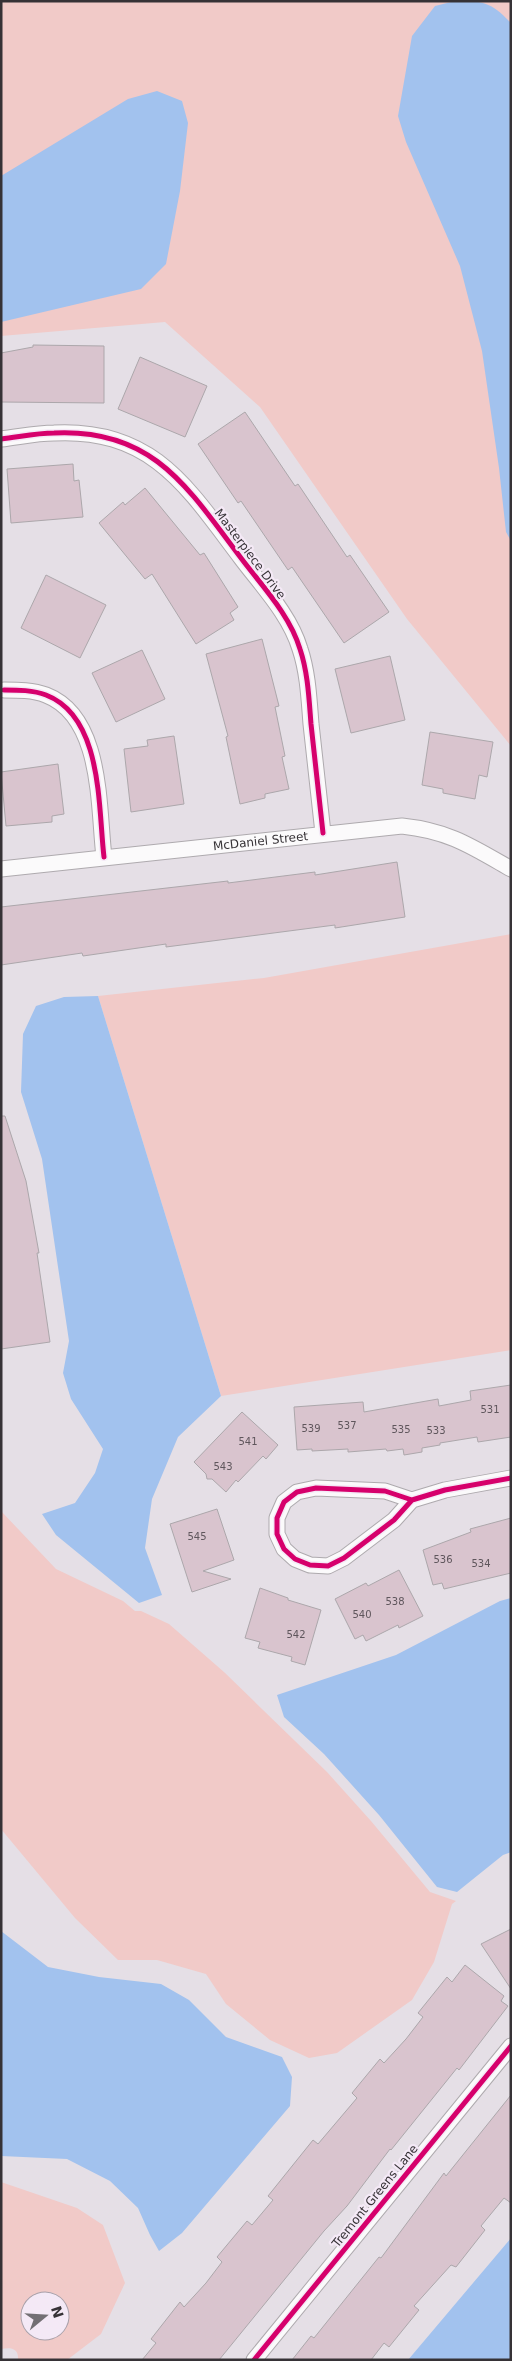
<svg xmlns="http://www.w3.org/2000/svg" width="512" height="2361" font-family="'DejaVu Sans',sans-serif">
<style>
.green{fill:#f1cac8;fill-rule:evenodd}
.water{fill:#a2c2ee}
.building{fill:#d9c4ce;stroke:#aca7ab}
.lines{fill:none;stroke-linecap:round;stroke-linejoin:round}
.minor-casing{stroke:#aeaaae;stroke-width:17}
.minor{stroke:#fbfafb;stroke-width:15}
.cycleway-casing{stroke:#f4e9f6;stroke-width:8}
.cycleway{stroke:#d6006c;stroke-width:5}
.labels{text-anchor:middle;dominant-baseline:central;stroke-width:4.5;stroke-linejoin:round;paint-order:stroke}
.number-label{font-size:10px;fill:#5f565c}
.street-label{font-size:12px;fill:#363236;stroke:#f4e9f6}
</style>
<rect width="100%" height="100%" fill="#e5dfe6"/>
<path class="green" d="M1 1H511V746L407 619 260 407 165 322 1 336Z
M511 934V1350L221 1396 98 996 264 978Z
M1 1511 56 1569 123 1601 135 1611H141L169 1624 224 1672 327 1772 371 1821 430 1892 456 1901 452 1904 434 1962 412 2000 337 2053 309 2058 270 2040 226 2004 206 1974 157 1960H118L75 1918 1 1829Z
M1 2182 77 2208 103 2225 125 2283 101 2334 67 2360H18C19 2348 11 2347 1 2349ZM30 2301H60V2331H30Z"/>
<path class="water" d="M455 1C484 1 491 2 511 23V541L506 532 499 468 482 351 460 266 406 142 398 116 412 36 435 6Z
M157 91 182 101 188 123 180 191 166 264 141 289 1 322V176L128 99Z
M98 996 221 1396 178 1437 152 1499 145 1548 162 1595 139 1603 56 1535 42 1514 75 1503 95 1473 103 1449 71 1399 63 1373 69 1341 42 1159 21 1092 23 1034 36 1006 64 997Z
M511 1598V1852L503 1855 457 1892 437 1887 379 1815 324 1754 284 1717 277 1695 396 1655 500 1601Z
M1 1931 48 1967 99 1977 161 1984 189 2000 226 2037 282 2057 292 2077 290 2106 182 2233 159 2251 150 2235 138 2208 110 2181 67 2159 1 2156Z
M511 2238V2360H408Z"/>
<path class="building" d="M33 345 104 346V403L1 402V353L33 347Z
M140 357 207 386 185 437 118 409Z
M245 412 295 486 298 484 347 557 350 555 389 612 344 643 292 567 288 570 241 501 238 503 198 444Z
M73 464 74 481 79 480 83 517 11 523 7 469Z
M145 488 200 555 204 553 238 607 230 613 234 620 196 644 152 574 145 579 99 523 123 502 125 505Z
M46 575 106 605 80 658 21 628Z
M262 639 279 706 275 707 285 756 282 757 289 789 265 794V798L240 804 226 737 228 736 206 654Z
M142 650 165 699 116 722 92 673Z
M390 656 405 720 351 733 335 669Z
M430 732 493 742 487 777 479 775 475 799 443 793V789L422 785Z
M174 736 184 804 131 812 124 749 148 746 147 740Z
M58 764 64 814 52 816V822L6 826 1 772Z
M397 862 405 917 335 928V925L166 947V944L83 956 82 953 1 965V907L228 881V883L315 872V875Z
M1 1116H5L26 1181 39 1253H37L50 1342 1 1349Z
M511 1385V1437L478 1442 477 1437 440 1443V1445L422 1448V1452L404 1455 403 1449 387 1451 386 1449 348 1452V1449L312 1451V1449L297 1450 294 1407 363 1402 364 1412 438 1399 439 1406 471 1400 470 1391Z
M242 1412 278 1445 266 1459 263 1456 238 1482 236 1480 226 1492 212 1479H207L206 1474 194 1462Z
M217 1509 234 1560 203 1571 231 1579 192 1592 170 1524Z
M511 1518V1573L444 1589 442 1583 433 1585 423 1550 471 1532 470 1529Z
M399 1570 423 1616 399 1628 398 1625 366 1641 363 1635 355 1639 335 1599 366 1583 368 1586Z
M260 1588 288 1598V1600L321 1610 305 1665 291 1661 292 1657 258 1648 260 1642 245 1638Z
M511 1929V1989L481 1944Z
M465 1965 504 1996 501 2001 508 2006 459 2070 457 2068 391 2150 390 2149 347 2206 324 2231 219 2360H142L156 2343 151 2339 180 2302 184 2307 206 2283 222 2262 217 2257 247 2221 252 2225 273 2200 268 2196 313 2140 318 2144 357 2098 352 2093 380 2059 384 2063 406 2039 423 2017 418 2013 447 1977 452 1982Z
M511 2095V2203L504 2198 481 2226 485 2230 456 2267 451 2265 414 2306 419 2310 389 2347 384 2343 371 2360H292L311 2336 314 2338 379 2257 381 2258 444 2173 446 2176Z"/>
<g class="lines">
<defs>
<g id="minor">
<path d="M1 439C19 437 36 433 54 433 153 428 188 488 241 558 262 586 290 615 300 649 308 673 309 699 311 724 315 760 319 797 323 833"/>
<path d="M4 690C18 690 33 690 46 695 103 717 98 807 104 857"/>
<path id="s1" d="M1 869 402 826C449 831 471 846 511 869"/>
<path d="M412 1500 385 1491 316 1488 297 1492 284 1502 277 1518V1534L284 1549 295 1559 310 1565 328 1566 344 1558 394 1520 412 1500 445 1490 511 1478"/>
<path d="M254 2360 511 2046"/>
</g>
</defs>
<use href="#minor" class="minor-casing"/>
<use href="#minor" class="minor"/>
<defs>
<path id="cycleway" d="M1 439C19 437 36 433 54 433 153 428 188 488 241 558 262 586 290 615 300 649 308 673 309 699 311 724 315 760 319 797 323 833
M4 690C18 690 33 690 46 695 103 717 98 807 104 857
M412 1500 385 1491 316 1488 297 1492 284 1502 277 1518V1534L284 1549 295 1559 310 1565 328 1566 344 1558 394 1520 412 1500 445 1490 511 1478
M254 2360 511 2046"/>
</defs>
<use href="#cycleway" class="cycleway-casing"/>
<use href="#cycleway" class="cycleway"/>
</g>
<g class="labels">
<g class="number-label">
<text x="490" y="1409">531</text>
<text x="347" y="1425">537</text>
<text x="311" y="1428">539</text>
<text x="401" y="1429">535</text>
<text x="436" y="1430">533</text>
<text x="248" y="1441">541</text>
<text x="223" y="1466">543</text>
<text x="197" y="1536">545</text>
<text x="443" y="1559">536</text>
<text x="481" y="1563">534</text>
<text x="395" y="1601">538</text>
<text x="362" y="1614">540</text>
<text x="296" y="1634">542</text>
</g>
<g class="street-label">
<text transform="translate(250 554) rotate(53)">Masterpiece Drive</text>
<text stroke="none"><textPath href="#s1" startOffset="261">McDaniel Street</textPath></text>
<text transform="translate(375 2196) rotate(-51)">Tremont Greens Lane</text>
</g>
</g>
<rect width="512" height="2361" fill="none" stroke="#363236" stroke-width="5"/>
<g transform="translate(45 2316) rotate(72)"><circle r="24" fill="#f4e9f6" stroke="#a8a0a9"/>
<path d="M0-4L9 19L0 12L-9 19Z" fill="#736f74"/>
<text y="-8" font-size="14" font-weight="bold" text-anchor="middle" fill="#363236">N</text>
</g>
</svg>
